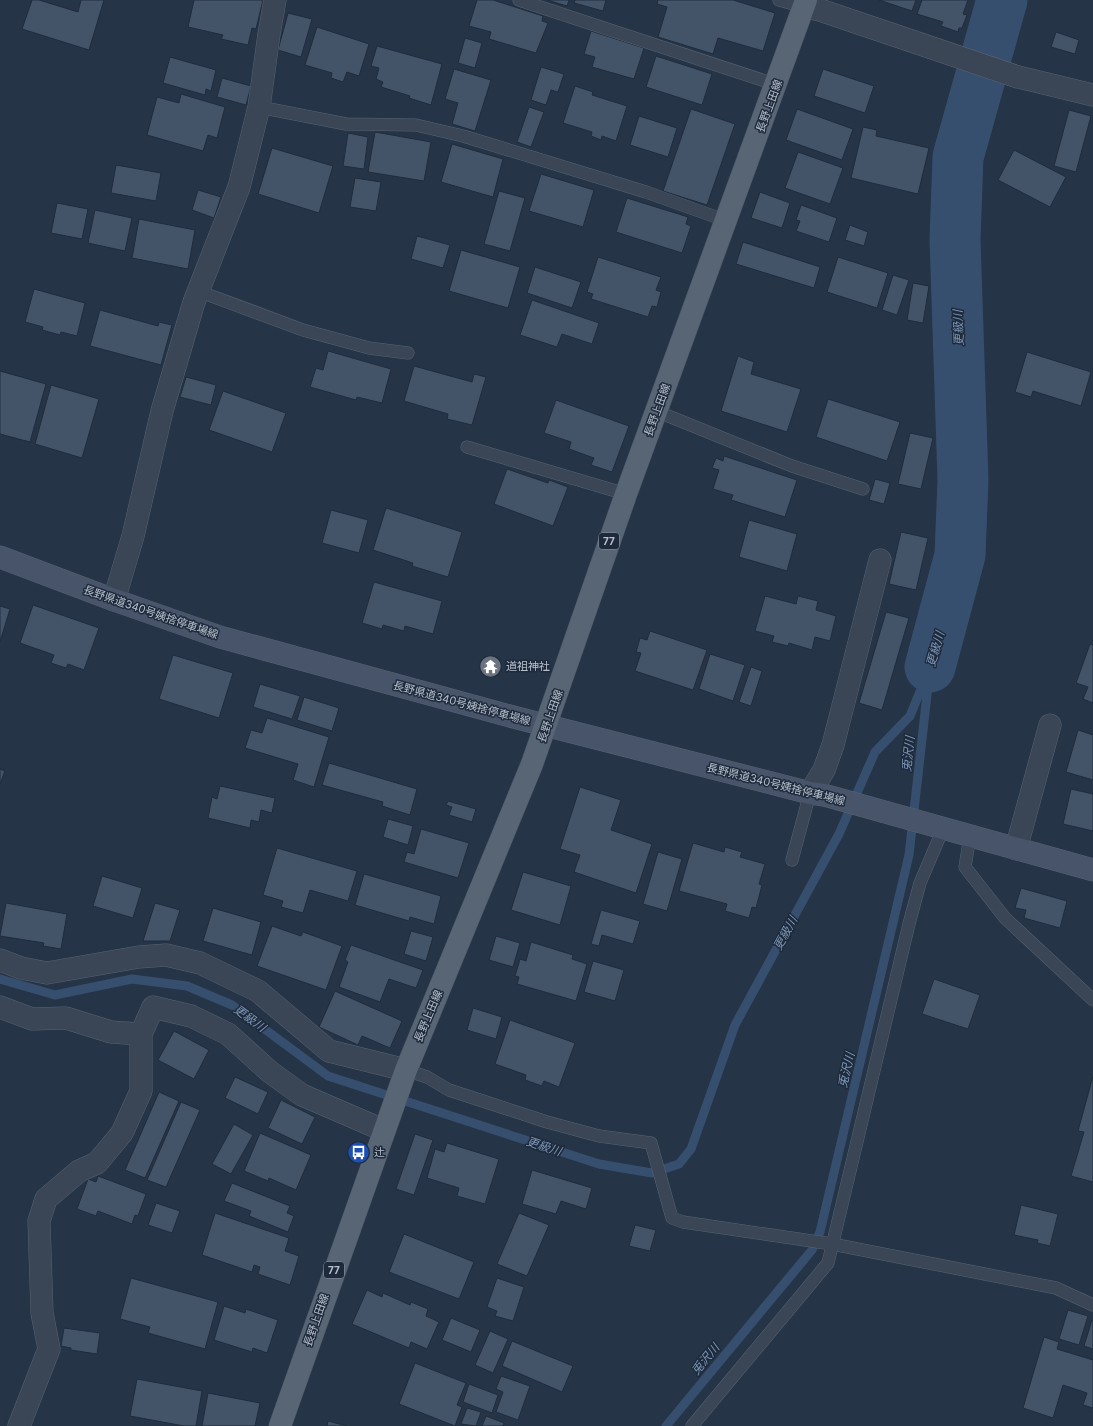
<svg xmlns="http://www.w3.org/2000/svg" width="1093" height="1426" font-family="Inter,'Noto Sans JP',sans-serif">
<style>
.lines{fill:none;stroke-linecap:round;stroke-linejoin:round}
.stream{stroke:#374f6e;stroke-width:9}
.river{stroke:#374f6e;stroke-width:51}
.building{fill:#435468;stroke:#202c3d}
.lane-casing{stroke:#586372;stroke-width:13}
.street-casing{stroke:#586372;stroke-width:23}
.secondary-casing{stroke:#586372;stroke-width:23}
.primary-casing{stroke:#465161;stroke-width:23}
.lane{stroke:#3a4555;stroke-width:12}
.street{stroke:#3a4555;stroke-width:22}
.secondary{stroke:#475469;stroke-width:22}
.primary{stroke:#586575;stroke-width:22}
.labels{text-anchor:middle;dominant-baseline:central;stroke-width:3;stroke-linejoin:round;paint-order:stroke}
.shield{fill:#1e2a3b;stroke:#8994a2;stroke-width:1}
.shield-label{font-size:10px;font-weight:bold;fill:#b7c1ce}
.street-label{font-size:11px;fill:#b7c1ce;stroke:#1e2a3b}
.poi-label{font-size:11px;fill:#b7c1ce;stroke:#1e2a3b;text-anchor:start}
.water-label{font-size:12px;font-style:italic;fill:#7c97b8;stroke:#1e2a3b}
</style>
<rect width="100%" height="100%" fill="#253446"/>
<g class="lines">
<path class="stream" d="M0 979 55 995 132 979 187 986 232 1005 328 1076 599 1164 652 1173 679 1164 691 1149 735 1025 839 834 875 752 910 716 930 667
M666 1426 812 1250 820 1232 909 855 929 677"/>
<path class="river" d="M930 667 960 555 963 480 955 239 958 157 1002 0"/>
</g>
<path class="building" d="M32 0H39L78 12 81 0H104L89 50 22 29Z
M194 0H263L256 29 252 28 248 45 221 39 223 35 188 27Z
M477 0H493L543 16 542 21 548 23 536 53 489 39 491 32 469 26Z
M547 0H569L567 6Z
M575 0H606L603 11 574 3Z
M658 0H733L775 13 763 51 718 38 713 54 658 37 667 7 657 4Z
M879 0H916L912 11Z
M922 0H968L963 14 967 15 962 28H959L958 32 941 26 943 22 917 14Z
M288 13 312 19 301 57 278 50Z
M317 27 369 44 359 76 347 72 343 82 331 78 332 73 305 65Z
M591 31 644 48 634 79 592 67 595 57 584 54Z
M1056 32 1079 40 1075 54 1051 47Z
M465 38 482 43 475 68 458 63Z
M377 46 442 64 431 105 409 98 410 96 381 87 383 82 376 79 379 68 371 66Z
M656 56 712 74 702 105 646 87Z
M170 57 216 70 211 91 206 89 205 95 163 83Z
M541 67 564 74 558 92 551 90 546 105 531 100Z
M454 69 491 80 475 131 452 124 458 103 445 99Z
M823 69 874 86 865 113 814 96Z
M222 78 251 86 246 105 217 97Z
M575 86 593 92 592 95 627 106 616 141 602 136 601 140 591 136 592 132 563 123Z
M181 94 225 107 217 138 208 135 203 151 147 135 157 97 179 103Z
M529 107 544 112 531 147 517 142Z
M691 109 735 124 707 205 663 191Z
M797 109 853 129 842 160 786 140Z
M1069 110 1091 116 1076 172 1054 166Z
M639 116 677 128 668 157 630 145Z
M863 127 877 130 876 136 929 148 918 194 851 178Z
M375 132 431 142 424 181 368 172Z
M348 133 368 137 364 169 343 166Z
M452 144 503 159 493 197 441 182Z
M272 148 333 166 319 213 258 194Z
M1014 150 1066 177 1050 207 998 180Z
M798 152 843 168 830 204 785 188Z
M116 165 161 173 156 201 111 193Z
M541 174 594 190 583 227 529 211Z
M355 178 381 182 376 211 350 207Z
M198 190 221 197 214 218 192 210Z
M499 191 525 198 510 251 484 244Z
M760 192 790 203 782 228 751 218Z
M627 198 688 217 686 224 691 226 682 253 616 232Z
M57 203 88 209 82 239 51 233Z
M801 205 837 218 829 242 796 231 800 221 796 220Z
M95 210 132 218 125 251 88 243Z
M139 219 195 230 188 269 132 258Z
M850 225 868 232 864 246 845 240Z
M417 236 450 245 443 268 411 259Z
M743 242 820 267 814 288 736 264Z
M461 250 520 267 508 308 449 291Z
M598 257 661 277 656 290 661 292 657 307 652 306 648 317 591 299 593 294 587 292Z
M838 257 888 273 877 308 827 292Z
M535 267 581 282 572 308 527 293Z
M893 275 909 280 897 315 882 310Z
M913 283 929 286 923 323 907 320Z
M34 289 85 303 77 336 61 332 60 335 42 330 43 327 25 322Z
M532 300 599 323 592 344 562 334 557 347 520 335Z
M100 310 158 326 159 322 172 325 161 365 90 346Z
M328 351 391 369 382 403 357 397 356 400 310 387 316 368 323 370Z
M1027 352 1091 372 1081 406 1033 391 1031 397 1015 392Z
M738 356 754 362 751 374 801 389 787 432 721 411Z
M414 366 472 382 474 374 486 377 472 425 447 419 448 414 404 401Z
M0 371 46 384 30 442 0 434Z
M186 377 216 385 211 405 180 397Z
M51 385 99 399 82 458 35 444Z
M223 391 286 413 272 452 209 430Z
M828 399 900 422 887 461 816 437Z
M556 400 629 426 612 472 591 465 594 458 569 449 571 442 544 433Z
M910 433 933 438 921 489 898 484Z
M724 456 797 480 785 517 731 500 733 495 713 489 719 470 712 468 716 458 723 461Z
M507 469 548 483 549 480 568 487 553 526 494 504Z
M875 479 890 483 884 504 869 500Z
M386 508 462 532 448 577 412 566 413 563 373 550Z
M331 510 368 520 359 553 322 543Z
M749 520 797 534 787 571 739 557Z
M901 532 928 538 916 590 889 584Z
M374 582 442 601 433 634 405 626 404 631 383 625 382 629 362 623Z
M765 596 796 604 798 596 818 601 816 610 836 616 830 641 815 637 812 650 789 643 788 646 772 642 774 636 755 631Z
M33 605 99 628 84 670 68 664 66 668 51 663 54 655 20 643Z
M0 606 10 609 0 642Z
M886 612 909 618 882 710 859 703Z
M650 631 707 650 693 690 635 671 641 653 636 652 640 638 647 640Z
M1090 644 1093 645V703L1083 699 1088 687 1076 683Z
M710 654 745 665 733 701 699 689Z
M173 655 233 673 219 718 159 699Z
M487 658 498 661 494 675 483 672Z
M751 667 762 671 751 706 739 702Z
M260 684 300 696 292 719 253 707Z
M304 697 339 708 332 731 297 720Z
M267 718 329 737 314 787 293 780 298 764 245 748 251 730 262 733Z
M1078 730 1093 735V780L1066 772Z
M329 763 417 789 410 815 382 806 383 802 322 785Z
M0 769 5 771 0 784Z
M220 786 275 798 272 813 261 810 259 822 251 820 250 828 208 818 212 797 217 799Z
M580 787 621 800 611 830 652 844 636 893 574 872 580 855 560 849Z
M1071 789 1093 794V831L1063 824Z
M448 801 476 809 472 822 449 815 452 807 446 805Z
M388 819 413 826 408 845 383 837Z
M421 829 469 843 458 878 404 862 407 852 414 854Z
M693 843 724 852 725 847 742 852 740 857 765 864 759 884 762 885 756 908 752 907 749 918 725 911 727 904 679 891Z
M277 848 357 871 348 901 310 890 303 913 281 907 283 901 263 895Z
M658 852 682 859 667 911 643 904Z
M523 872 571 886 560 925 511 910Z
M364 874 441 896 434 924 410 917 409 921 355 905Z
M102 876 142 888 133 918 93 906Z
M1021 888 1067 901 1060 928 1024 918 1026 910 1015 908Z
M6 903 67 914 61 949 43 946 44 943 0 936Z
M155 903 180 910 170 941H143Z
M213 908 261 922 252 955 203 941Z
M601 910 640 921 633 944 602 935 599 946 591 944Z
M272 926 301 936 303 932 342 946 326 990 257 966Z
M411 931 433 937 426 961 404 954Z
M496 936 520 943 513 967 489 960Z
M531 942 573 955 572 959 587 964 576 1001 517 984 519 977 515 976 520 959 526 961Z
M351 945 423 970 416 988 389 979 380 1002 339 987 348 962 345 960Z
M593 961 624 970 615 1001 584 992Z
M934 979 980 995 968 1029 922 1014Z
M335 991 402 1021 390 1048 362 1036 358 1045 319 1027Z
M473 1008 502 1017 496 1039 467 1030Z
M510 1020 575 1043 559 1087 544 1081 542 1086 525 1080 526 1075 495 1064Z
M174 1031 209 1050 194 1079 158 1060Z
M1093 1076V1182L1071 1176 1084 1132 1078 1131Z
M235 1077 268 1092 258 1114 225 1098Z
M159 1092 179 1101 145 1178 125 1170Z
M281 1100 315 1117 302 1144 268 1128Z
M181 1102 200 1110 166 1187 147 1180Z
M234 1124 253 1135 231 1174 212 1164Z
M260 1133 311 1155 296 1190 269 1178 268 1181 244 1171Z
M415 1134 433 1140 414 1195 396 1189Z
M447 1143 499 1159 485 1204 457 1196 459 1188 427 1178 435 1149 444 1152Z
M532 1170 592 1188 586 1209 561 1201 556 1214 522 1204Z
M98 1176 146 1194 138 1216 135 1215 132 1224 98 1211 96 1216 77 1209 88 1179 96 1182Z
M232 1183 290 1206 287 1213 294 1216 288 1232 249 1216 251 1211 224 1201Z
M156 1203 180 1211 172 1233 148 1225Z
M1021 1205 1058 1214 1050 1246 1037 1243 1038 1240 1014 1235Z
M215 1213 289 1238 285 1251 299 1256 290 1285 258 1274 260 1267 254 1265 252 1272 202 1255Z
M519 1213 549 1225 527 1276 497 1264Z
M635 1225 656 1230 650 1251 629 1246Z
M404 1234 474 1262 459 1299 389 1272Z
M131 1278 218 1302 205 1349 148 1333 150 1327 120 1319Z
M497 1278 524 1287 513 1321 495 1316 497 1311 487 1307Z
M367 1290 382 1297 383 1293 410 1305 411 1302 428 1309 426 1316 439 1322 427 1349 411 1342 409 1348 352 1324Z
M224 1306 245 1313 246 1309 278 1320 267 1353 253 1348 252 1352 214 1340Z
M1068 1310 1088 1316 1079 1345 1059 1339Z
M451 1318 480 1330 471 1352 442 1340Z
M1092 1320 1093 1321V1349L1084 1346Z
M64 1328 100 1333 97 1354 71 1350V1348L61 1346Z
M490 1331 508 1339 493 1373 475 1365Z
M1044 1337 1059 1342 1057 1349 1093 1360V1408L1083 1405 1087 1393 1063 1385 1053 1418 1023 1408Z
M512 1341 573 1366 562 1392 502 1366Z
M415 1363 466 1383 457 1405 462 1407 455 1426 399 1404Z
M501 1376 530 1386 518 1420 496 1412 503 1392 496 1389Z
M137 1379 202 1391 196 1426H184L130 1416Z
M469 1384 498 1395 492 1413 463 1402Z
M208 1393 260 1403 255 1426H202Z
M467 1408 481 1412 476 1426 461 1424Z
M486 1416 504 1423 503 1426H482Z
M328 1421 347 1426H327Z"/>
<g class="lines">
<defs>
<path id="lane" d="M519 0 777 85
M779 0 804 7
M259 107 346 124 416 125 463 136 646 192 727 221
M198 291 303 330 369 348 408 353
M656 411 792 466 863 489
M467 447 626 494
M970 836 965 867 1005 918 1093 1000
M792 860 810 793
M406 1070 427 1077 449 1090 547 1122 599 1136 651 1143 672 1218 683 1222 832 1244 1056 1288 1093 1305
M692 1426 828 1263 909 924 920 883 943 829"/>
<path id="street" d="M804 7 820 10 1018 77 1093 95
M114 600 133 536 162 411 194 302 239 187 259 107 269 34 275 0
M810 793 824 770 833 745 880 560
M1016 849 1050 725
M0 960 21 968 47 973 139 957 166 955 200 963 258 991 329 1051 406 1070
M0 1007 32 1019 66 1018 111 1032 141 1034
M19 1426 49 1349 42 1313 39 1221 46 1199 79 1171 97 1163 122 1133 141 1091V1034L153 1007 191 1016 228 1034 270 1072 302 1095 383 1130"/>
<path id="secondary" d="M0 557 114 600 220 637 506 715 810 793 824 795 1093 870"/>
<path id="primary" d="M280 1426 406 1070 532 764 626 494 806 0"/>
</defs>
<use href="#lane" class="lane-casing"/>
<use href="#street" class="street-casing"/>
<use href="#secondary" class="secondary-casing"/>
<use href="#primary" class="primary-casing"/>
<use href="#lane" class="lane"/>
<use href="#street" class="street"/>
<use href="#secondary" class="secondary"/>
<use href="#primary" class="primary"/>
</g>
<defs>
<symbol id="temple-disc" viewBox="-11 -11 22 22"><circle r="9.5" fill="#6b7280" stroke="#1e2a3b"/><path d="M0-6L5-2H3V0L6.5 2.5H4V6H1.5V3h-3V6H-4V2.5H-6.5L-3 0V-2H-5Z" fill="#fff"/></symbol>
<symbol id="bus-disc" viewBox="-11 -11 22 22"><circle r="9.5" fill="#1a4fb4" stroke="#1e2a3b"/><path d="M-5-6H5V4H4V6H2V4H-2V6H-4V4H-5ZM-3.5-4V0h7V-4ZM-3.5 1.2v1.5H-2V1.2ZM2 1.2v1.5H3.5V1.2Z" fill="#fff"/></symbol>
</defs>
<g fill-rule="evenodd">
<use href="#temple-disc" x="478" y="654" width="25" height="25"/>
<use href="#bus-disc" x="346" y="1140" width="25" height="25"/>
</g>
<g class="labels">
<g class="shield">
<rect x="599" y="533" width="20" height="16" rx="3"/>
<rect x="324" y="1262" width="20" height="16" rx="3"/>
</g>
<g class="shield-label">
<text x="609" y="541">77</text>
<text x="334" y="1270">77</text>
</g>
<g class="street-label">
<text transform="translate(769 106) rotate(-70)">長野上田線</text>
<text transform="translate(657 410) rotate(-70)">長野上田線</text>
<text transform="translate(151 612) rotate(19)">長野県道340号姨捨停車場線</text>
<text transform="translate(462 703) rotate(15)">長野県道340号姨捨停車場線</text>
<text transform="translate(550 716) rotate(-71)">長野上田線</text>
<text transform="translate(776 784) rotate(14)">長野県道340号姨捨停車場線</text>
<text transform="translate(428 1016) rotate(-67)">長野上田線</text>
<text transform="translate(316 1320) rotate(-71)">長野上田線</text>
</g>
<g class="poi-label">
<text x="506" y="666">道祖神社</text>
<text x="374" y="1152">辻</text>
</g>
<g class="water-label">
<text transform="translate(958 328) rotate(-92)">更級川</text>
<text transform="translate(935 649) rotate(-74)">更級川</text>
<text transform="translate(908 754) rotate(-84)">兎沢川</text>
<text transform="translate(785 933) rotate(-61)">更級川</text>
<text transform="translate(250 1018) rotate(36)">更級川</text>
<text transform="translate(846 1070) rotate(-77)">兎沢川</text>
<text transform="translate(544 1146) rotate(18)">更級川</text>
<text transform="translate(705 1359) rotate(-50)">兎沢川</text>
</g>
</g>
</svg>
